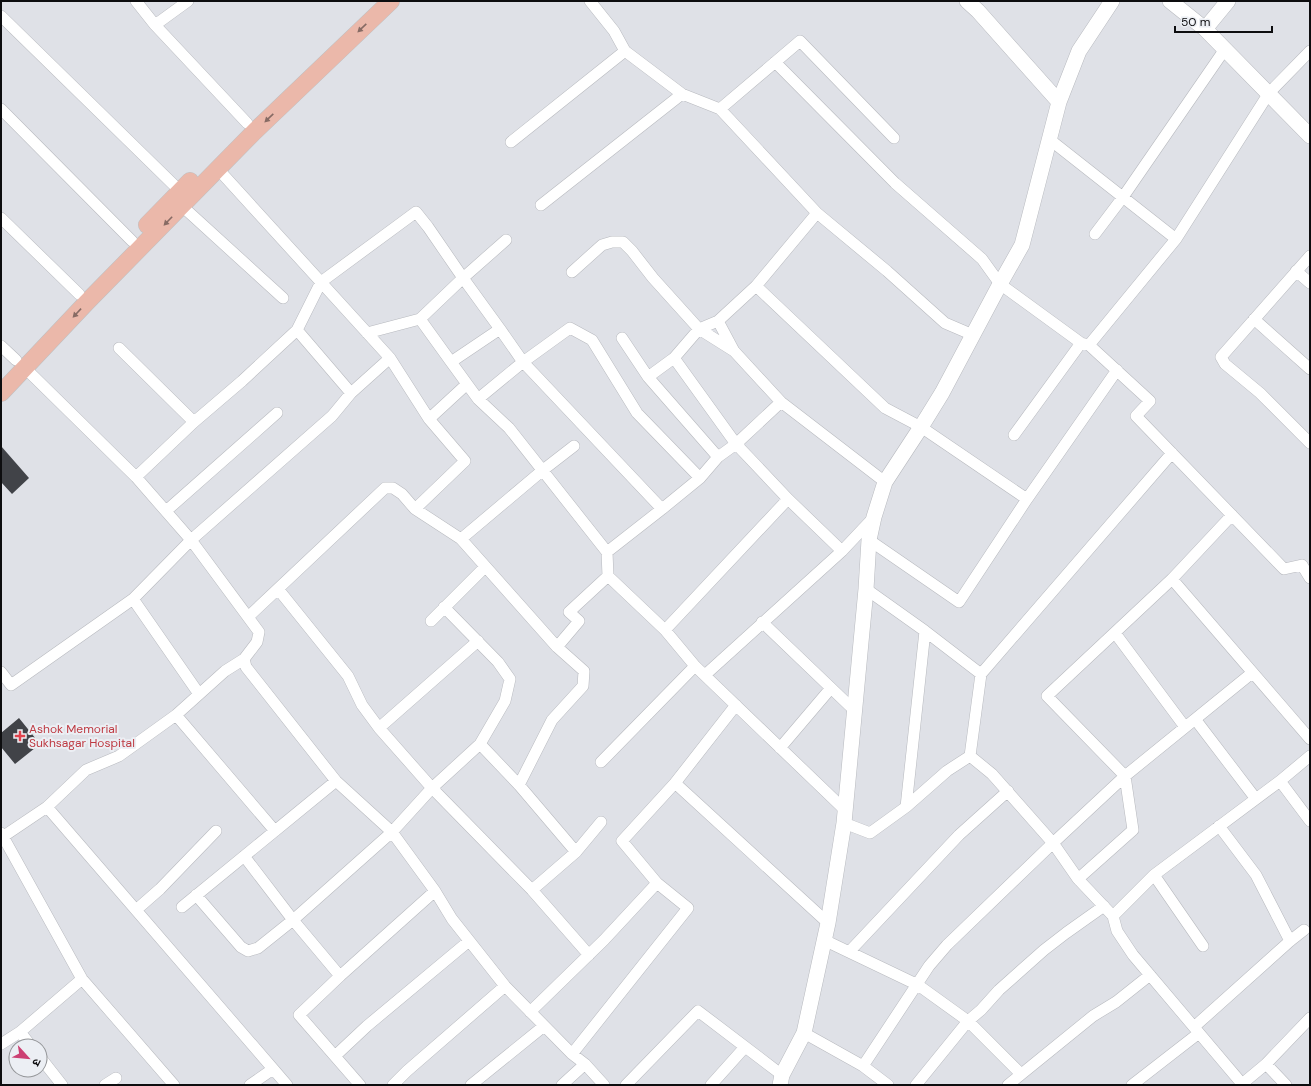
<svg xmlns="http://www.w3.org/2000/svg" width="1311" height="1086" font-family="'DM Sans','Noto Sans Devanagari',sans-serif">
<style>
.building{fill:#414348}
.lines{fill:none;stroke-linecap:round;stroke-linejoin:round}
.street-casing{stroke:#b8babf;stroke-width:12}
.secondary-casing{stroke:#b8babf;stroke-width:16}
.primary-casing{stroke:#c0c0c1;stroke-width:18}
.street{stroke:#fff;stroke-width:11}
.secondary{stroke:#fff;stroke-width:15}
.primary{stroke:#ebb8aa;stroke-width:17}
.oneway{fill:#876b64}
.health-dot{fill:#e0444e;stroke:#eceff4;stroke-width:1.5}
.labels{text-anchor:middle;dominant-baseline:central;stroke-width:4;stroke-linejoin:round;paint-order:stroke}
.health-label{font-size:12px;fill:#be3a42;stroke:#eceff4;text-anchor:start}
</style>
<rect width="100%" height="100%" fill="#dfe1e7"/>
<path class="building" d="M1 446 29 478 12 494 1 482Z
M19 718 40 744 15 764 1 747V733Z"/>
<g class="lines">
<defs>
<path id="street" d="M136 1 155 25 247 123
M590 1 614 31 625 51 682 94 720 109
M1 16 180 191
M155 25 188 1
M775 62 895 183 982 259 1000 284 1081 343 1089 345 1176 239 1049 139
M1 109 132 241
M511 142 625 51
M218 169 390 358 429 419 465 461 415 509
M541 205 682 94
M182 206 283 298
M817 213 887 271 945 323 973 335
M1 218 79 294
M1095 234 1123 197 1225 49
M1176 239 1269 93 1310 51
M1310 256 1221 357 1225 364 1260 393 1310 443
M1296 271 1310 283
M572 272 602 245 612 242H623L632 251 653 278 699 329 734 351 781 402 885 482
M756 286 885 408 921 427 1027 499
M420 319 451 362
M1254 319 1310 369
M718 321 734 351
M500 329 523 362 662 509 700 478 718 457 736 444 781 402
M297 330 321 282 416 212 428 227 463 278 500 329 451 362 467 384 429 419
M367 333 420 319 463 278 506 240
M622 338 648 377 718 457
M1089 345 1150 401 1136 416 1284 569 1302 565 1310 578
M1 346 16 360
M119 348 194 422
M25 368 136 477 191 540 259 632 257 642 244 659 246 667 336 781 392 832 435 891 452 919 505 986 572 1054 585 1064 604 1085
M648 377 674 358 699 329 718 321 756 286 817 213 720 109 800 41 894 138
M467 384 478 399 509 428 607 552 608 576
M478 399 523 362 570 328 592 340 637 413 700 478
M1014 435 1081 343
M136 477 194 422 242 381 297 330 351 393 390 358
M788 499 842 551
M166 511 277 413
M1232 515 1172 579 1047 696 1125 776 1133 830 1078 879 1113 916 1117 931 1133 955 1243 1085
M461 539 543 470 574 446
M869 540 959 602 1027 499 1117 370
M607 552 662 509
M1172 579 1310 739
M278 589 348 676 362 705 379 728 432 788 392 832 293 920 340 976
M866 589 925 631 906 807
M133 599 199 694
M444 607 498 662 510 679 505 701 480 744 432 788 532 890 589 955
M248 617 385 488H393L402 494 415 509 461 539 557 647 579 621 569 612 608 576 665 630 788 499 736 444 674 358
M431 621 485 567
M762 622 854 710
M665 630 695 666
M925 631 981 674
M1115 633 1185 727
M1 672 11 685 133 599 191 540 332 416 351 393
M705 675 842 551 874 517
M176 715 275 831
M1195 719 1256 799
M379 728 478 641
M480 744 519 785 576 852
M780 748 831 688
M1310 756 1280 781 1310 821
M601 762 695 666 846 811
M675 783 828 923
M519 785 552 720 583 686 584 671 557 647
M47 807 86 770 119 756 176 715 225 671 244 659
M844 823 870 833 906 807 947 771 970 756 981 674 1172 453
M1219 826 1256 875 1290 941
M1 833 82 979 174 1085
M1 838 47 807 287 1085
M1078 879 1053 843 1125 776 1252 673
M532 890 576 852 601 822
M196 895 241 947 248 951 258 948 293 920 244 856
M182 907 336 781
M136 910 160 889 216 831
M1113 916 1154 875
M824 940 849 952 959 835 1008 791
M1203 946 1154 875 1280 781
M849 952 918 985 968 1021 916 1085
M530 1012 604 940 657 883
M1194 1027 1290 941 1304 930
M20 1032 31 1046
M804 1033 863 1066 888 1085
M1 1044 20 1032 82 979
M572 1054 688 908 657 883 622 841 675 783 736 705
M335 1056 367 1026 469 941
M40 1057 62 1085
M1266 1064 1286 1085
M863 1066 929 966 947 945 1053 843 992 774 970 756
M1021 1074 968 1021 981 1010 999 990 1044 950 1066 933 1104 906
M1242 1084 1266 1064 1310 1018
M105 1085 116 1078
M250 1085 273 1069
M360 1085 299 1015 340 976 435 891
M393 1085 407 1071 505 986
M471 1085 544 1026
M562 1085 585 1064
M626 1085 698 1011 782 1075
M711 1085 745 1047
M1008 1085 1093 1016 1116 1002 1150 975
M1132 1085 1199 1033"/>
<path id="secondary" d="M967 1 978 11 1059 102
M1170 1 1205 29 1310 136
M1205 29 1228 1
M780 1085 782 1075 804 1033 828 923 844 823 866 589 869 540 874 517 885 482 921 427 942 393 1000 284 1022 245 1059 102 1079 51 1112 1"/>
<path id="primary" d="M147 225 190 181
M1 393 87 302 255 131 391 1"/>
</defs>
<use href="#street" class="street-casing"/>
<use href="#secondary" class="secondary-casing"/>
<use href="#primary" class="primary-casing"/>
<use href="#street" class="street"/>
<use href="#secondary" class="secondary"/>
<use href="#primary" class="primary"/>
</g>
<defs><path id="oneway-solid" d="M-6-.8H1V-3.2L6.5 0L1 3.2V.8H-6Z"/></defs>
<g class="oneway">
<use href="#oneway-solid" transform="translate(362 28) rotate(136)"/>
<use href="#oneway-solid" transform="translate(269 118) rotate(136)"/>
<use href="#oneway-solid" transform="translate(168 221) rotate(134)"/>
<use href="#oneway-solid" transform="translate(77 313) rotate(133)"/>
</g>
<path class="health-dot" d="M18 730h4v4h4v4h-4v4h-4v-4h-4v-4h4z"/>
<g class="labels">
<g class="health-label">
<text x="29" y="729">Ashok Memorial<tspan x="29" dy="14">Sukhsagar Hospital</tspan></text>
</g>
</g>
<rect width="1311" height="1086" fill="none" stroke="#0d0d0f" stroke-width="4"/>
<g transform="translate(28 1058) rotate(117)"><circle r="19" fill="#eceff4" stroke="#939598"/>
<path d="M0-3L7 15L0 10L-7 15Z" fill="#cc4073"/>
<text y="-6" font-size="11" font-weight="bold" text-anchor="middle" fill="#0d0d0f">उ</text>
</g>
<path d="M1175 26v6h97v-6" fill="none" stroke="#0d0d0f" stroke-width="2"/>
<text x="1181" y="26" font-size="12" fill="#0d0d0f" stroke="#eceff4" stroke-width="3" paint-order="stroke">50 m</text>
</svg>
